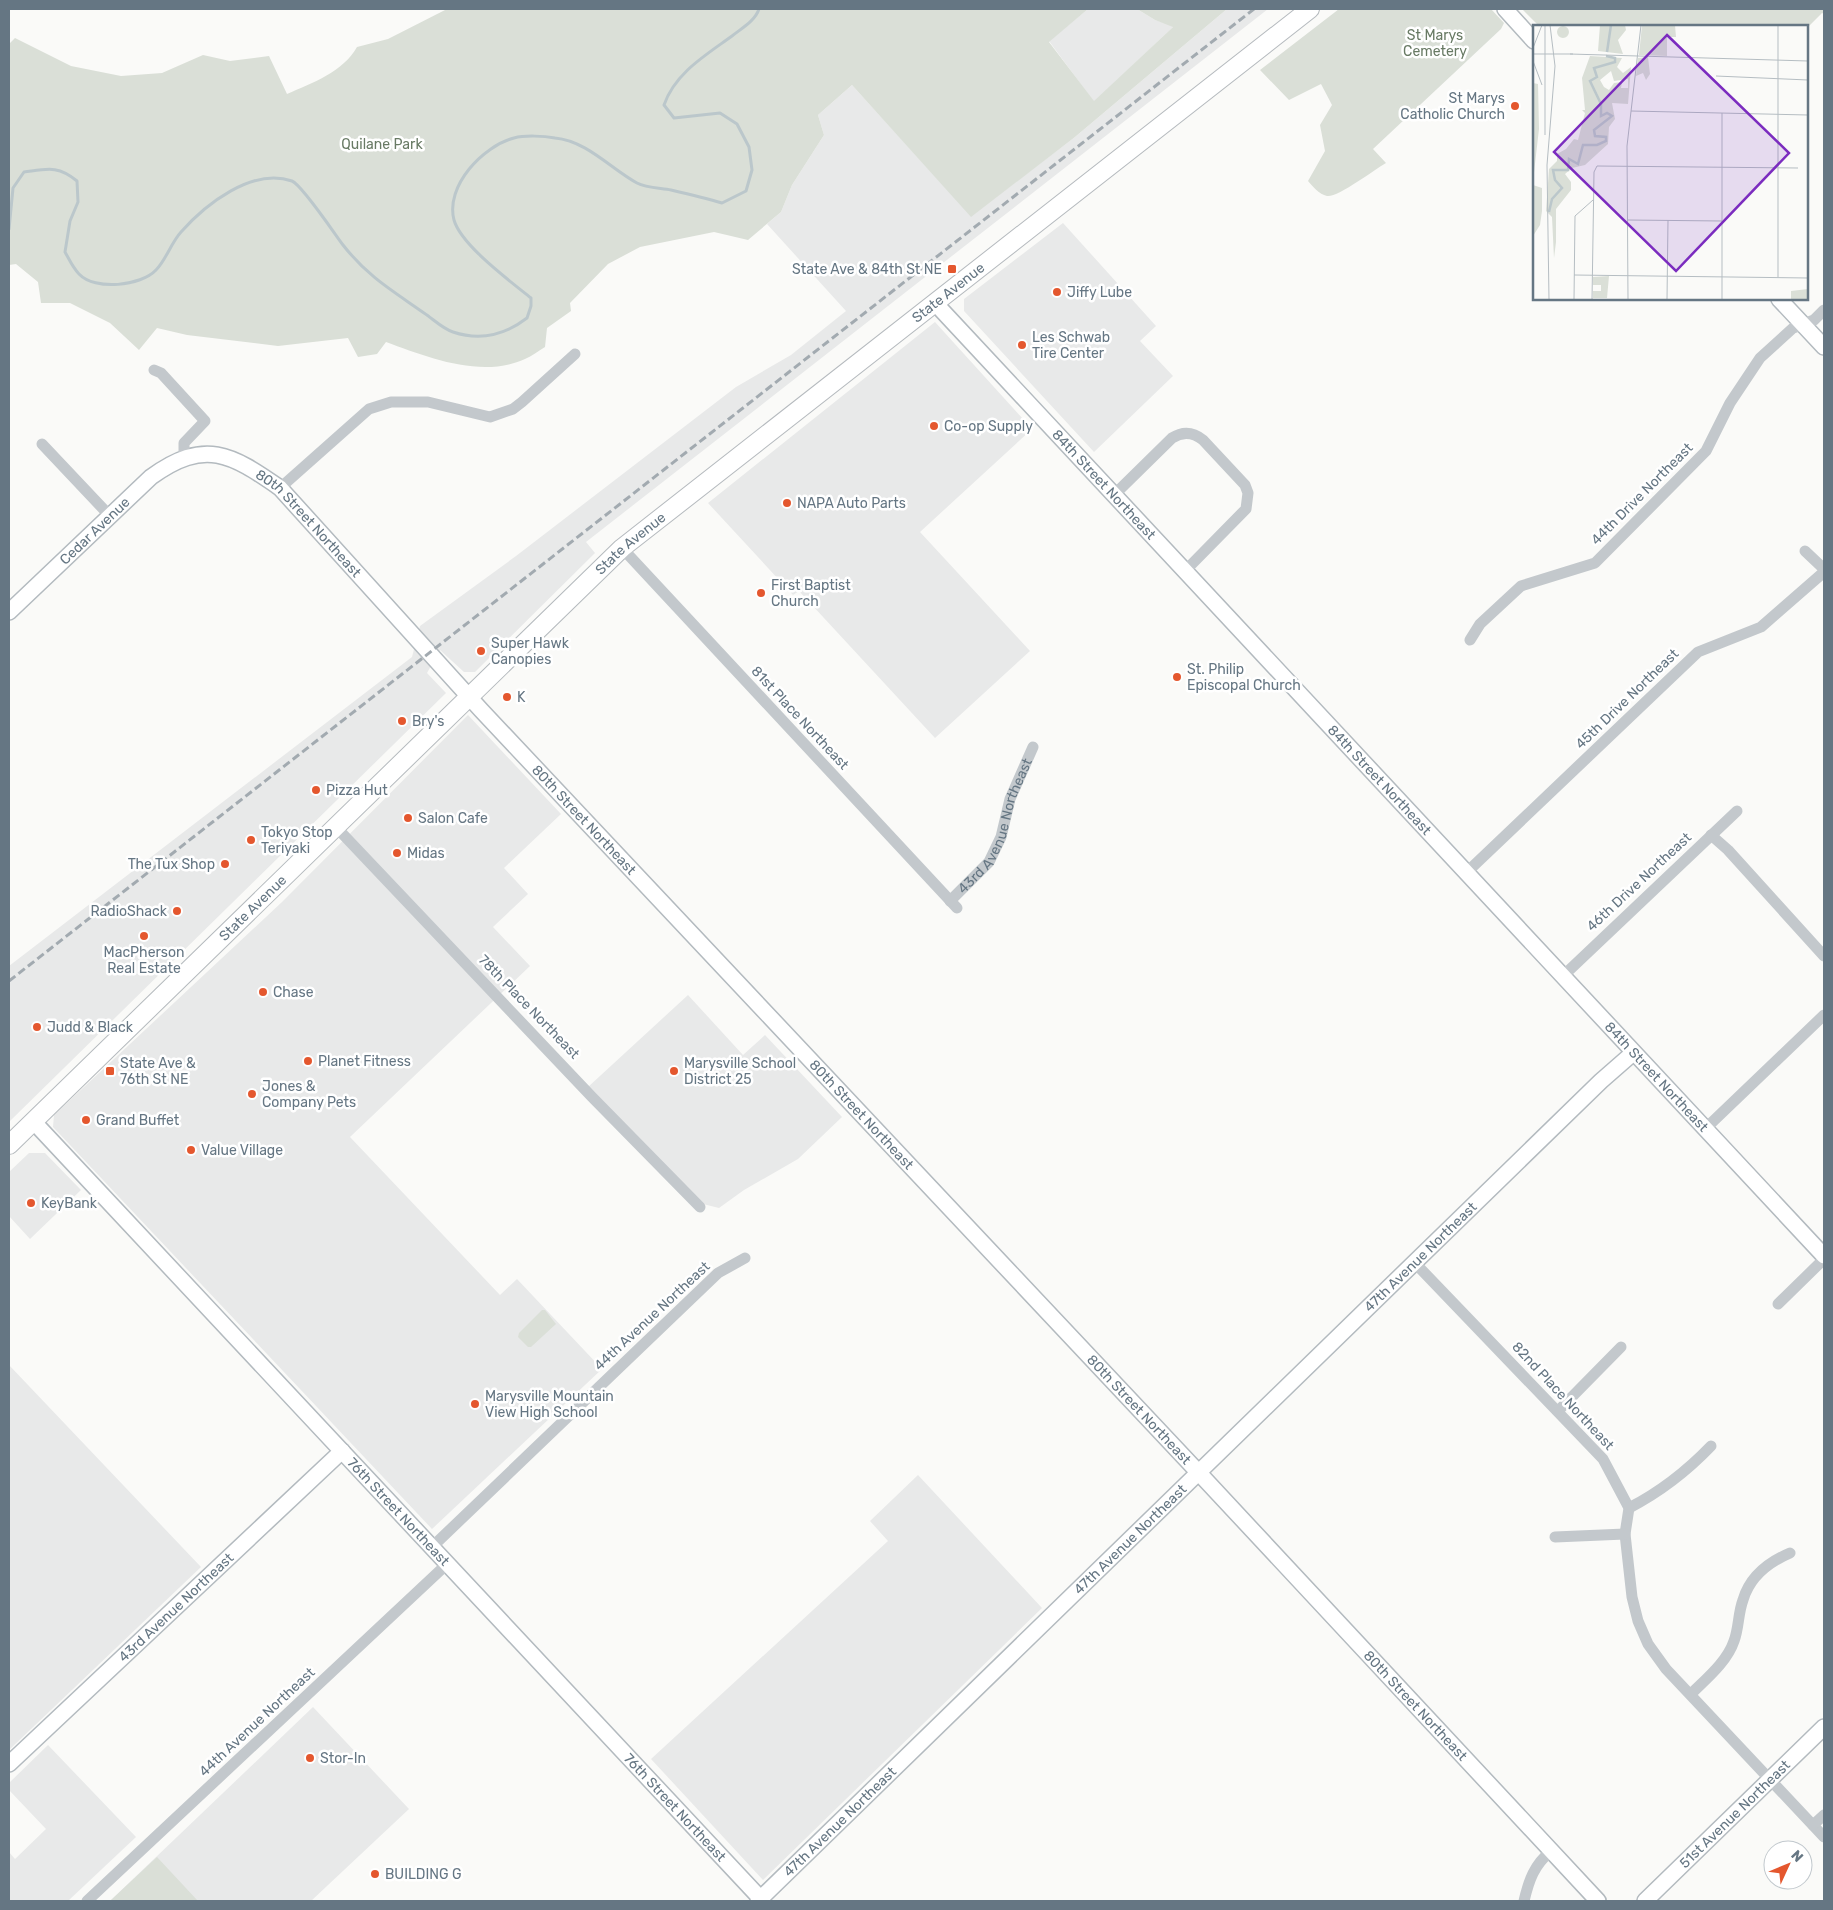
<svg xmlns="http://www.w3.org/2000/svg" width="1833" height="1910" font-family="Rubik,sans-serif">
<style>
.built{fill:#e8e9e9}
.green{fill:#dadfd7}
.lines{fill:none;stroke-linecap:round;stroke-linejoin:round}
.stream{stroke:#bbc7cb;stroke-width:3}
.secondary-casing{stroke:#b3babf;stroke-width:18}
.primary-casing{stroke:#b5babe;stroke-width:20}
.street{stroke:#c3c8cc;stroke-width:11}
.secondary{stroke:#fff;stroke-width:15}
.primary{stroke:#fff;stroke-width:18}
.rail{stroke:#a2aab0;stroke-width:3;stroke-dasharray:8 4;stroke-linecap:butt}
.poi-dot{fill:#e4572e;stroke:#fff;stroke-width:2}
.labels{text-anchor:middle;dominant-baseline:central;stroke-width:5;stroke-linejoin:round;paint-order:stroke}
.park-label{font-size:14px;fill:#687a64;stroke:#fff}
.poi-label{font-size:14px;fill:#657683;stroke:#fff;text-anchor:start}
.street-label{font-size:14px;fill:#657683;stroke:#fff}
.inset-river{fill:none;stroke:#bbc7cb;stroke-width:2.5}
.inset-road{fill:none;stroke:#b5bdc2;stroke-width:1}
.view{fill:#7b2cbf;fill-opacity:0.15;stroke:#7b2cbf;stroke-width:2.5}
.inset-edge{fill:none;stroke:#657683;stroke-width:2.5}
</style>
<rect width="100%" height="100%" fill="#fafaf8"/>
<path class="built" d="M1088 9H1137L1155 20 1174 26 1094 102 1049 41Z
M1227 9H1268L586 542 595 553 475 672H464L440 650 427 673 446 693 9 1122V966L412 657 420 626 516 556 736 387 791 355 846 311 767 224 781 212 792 185 824 135 818 115 852 85 971 216 1075 137Z
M1063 223 1156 326 1140 341 1173 376 1094 452 964 311V299Z
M935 322 1032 429 920 532 1030 651 935 738 799 591 793 595 708 503Z
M468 715 561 814 504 868 528 894 493 927 530 966 350 1137 500 1295 517 1279 602 1369 432 1529 53 1127 54 1115 282 902Z
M688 995 743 1055 765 1035 842 1117 798 1159 744 1190 719 1208 703 1204 588 1087Z
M29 1153H45L81 1190 30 1239 9 1216V1172Z
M9 1365 201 1567 9 1750Z
M918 1475 1042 1608 763 1880 651 1759 888 1541 870 1521Z
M313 1707 409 1809 311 1901H110Z
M48 1745 136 1837 68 1901H9V1852L15 1859 46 1829 9 1790V1783Z"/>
<path class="green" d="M447 9H1088L1049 42 1094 101 1173 27 1155 20 1137 9H1227L1075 137 971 217 852 85 818 115 824 135 792 185 781 212 748 240 714 232 640 247 608 264 570 303 571 311 547 328 545 347C538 351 532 356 525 359 481 379 427 357 386 342L377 354 358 357 348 338 278 346 187 335 157 328 139 350 110 323 70 303H41L38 282 16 264 9 265V44L15 38 71 66 121 76 162 73 203 55 230 61 269 56 287 94C312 83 343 72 357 47L388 39Z
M1339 9H1491L1504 23 1501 29 1373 149 1386 163C1374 170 1337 198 1327 196 1319 194 1313 187 1308 181L1325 151 1320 125 1332 105 1321 84 1289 100 1260 70Z
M1522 9H1824V14L1822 13 1807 28 1539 26Z
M542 1310H545L556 1324 531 1347H528L518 1337 519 1333Z
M157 1857 198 1901H113L111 1900Z"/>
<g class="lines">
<path class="stream" d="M9 229 13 188 24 172C47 169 58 165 77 181L78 202 70 221 65 252C69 259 73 268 79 274 95 291 141 286 156 270 166 260 171 243 181 232 205 205 252 167 292 181 302 185 334 233 343 245 368 277 393 291 424 313 433 319 443 329 453 332 480 341 505 335 527 318L531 306V298C510 281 461 245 454 220 445 186 483 146 514 138 525 135 544 136 555 138 587 141 611 169 637 183 646 188 660 188 671 190 688 194 705 198 722 203L746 191 752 170 749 147 737 124 720 113 674 118 664 105C675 73 706 55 732 36 742 28 755 21 759 9"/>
<defs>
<g id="secondary">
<path d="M1505 9 1534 41"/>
<path d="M1779 299 1824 347"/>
<path id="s2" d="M935 303 1824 1256"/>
<path id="s3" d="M9 612 151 477C205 438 231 454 280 488L481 710 1199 1473 1598 1901"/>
<path id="s4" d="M33 1121 761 1899"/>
<path id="s5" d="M9 1764 342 1451"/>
<path id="s6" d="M758 1901 1601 1081 1633 1053"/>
<path id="s7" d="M1645 1901 1824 1727"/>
</g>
<g id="primary">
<path id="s8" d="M9 1145 622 548 1310 9"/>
</g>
</defs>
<use href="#secondary" class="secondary-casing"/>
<use href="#primary" class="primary-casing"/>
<g class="street">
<path d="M154 370 161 373 205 421 184 443V457"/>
<path d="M42 444 109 515"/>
<path d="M280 488 369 409 391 402H428L490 417 513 409 522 402 575 354"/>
<path d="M1114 495 1172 438C1183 431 1193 432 1203 440L1245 485 1248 493 1246 509 1185 571"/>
<path d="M622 548 957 908"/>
<path d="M1805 551 1824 569"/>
<path d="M1470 640 1480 624 1521 586 1595 563 1706 451 1730 403 1760 358 1793 328 1814 320 1824 310"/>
<path d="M336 827 592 1097 700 1207"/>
<path d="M1711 835 1728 850 1824 956"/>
<path d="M1466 873 1698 652 1761 627 1824 572"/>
<path id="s1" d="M950 901 989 862 1001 837 1010 799 1033 747"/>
<path d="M1563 976 1737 811"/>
<path d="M1705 1129 1824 1015"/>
<path d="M1414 1262 1603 1459 1629 1508 1625 1534 1632 1597 1638 1621 1648 1644 1666 1669 1824 1837"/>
<path d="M1778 1304 1824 1259"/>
<path d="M1558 1411 1621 1347"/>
<path d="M1629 1508C1660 1492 1687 1471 1711 1446"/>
<path d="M1555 1537 1625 1534"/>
<path d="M432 1547 718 1273 745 1258"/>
<path d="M1691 1694C1706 1679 1727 1662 1734 1641 1739 1628 1738 1613 1743 1600 1750 1576 1769 1562 1790 1553"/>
<path d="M1813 1825 1824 1815"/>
<path d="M87 1901 447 1564"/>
<path d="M1524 1901C1529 1880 1534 1865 1551 1851"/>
</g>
<use href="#secondary" class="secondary"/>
<use href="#primary" class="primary"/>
<path class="rail" d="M9 981 1254 9"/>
</g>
<g class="poi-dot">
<circle cx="1515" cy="106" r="5"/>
<rect x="947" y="264" width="10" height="10" rx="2.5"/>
<circle cx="1057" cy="292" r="5"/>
<circle cx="1022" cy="345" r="5"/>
<circle cx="934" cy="426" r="5"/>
<circle cx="787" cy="503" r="5"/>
<circle cx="761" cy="593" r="5"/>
<circle cx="481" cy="651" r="5"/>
<circle cx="1177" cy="677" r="5"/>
<circle cx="507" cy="697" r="5"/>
<circle cx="402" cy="721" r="5"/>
<circle cx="316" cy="790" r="5"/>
<circle cx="408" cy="818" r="5"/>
<circle cx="251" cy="840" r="5"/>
<circle cx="397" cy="853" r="5"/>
<circle cx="225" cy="864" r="5"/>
<circle cx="177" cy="911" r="5"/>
<circle cx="144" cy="936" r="5"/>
<circle cx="263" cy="992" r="5"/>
<circle cx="37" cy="1027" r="5"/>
<circle cx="308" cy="1061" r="5"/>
<rect x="105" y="1066" width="10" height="10" rx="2.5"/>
<circle cx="674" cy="1071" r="5"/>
<circle cx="252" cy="1094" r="5"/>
<circle cx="86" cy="1120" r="5"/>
<circle cx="191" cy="1150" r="5"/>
<circle cx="31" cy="1203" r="5"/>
<circle cx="475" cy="1404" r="5"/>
<circle cx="310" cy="1758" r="5"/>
<circle cx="375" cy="1874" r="5"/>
</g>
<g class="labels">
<g class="park-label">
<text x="1435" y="35">St Marys<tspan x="1435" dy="16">Cemetery</tspan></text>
<text x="382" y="144">Quilane Park</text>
</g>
<g class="poi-label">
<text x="1505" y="98" text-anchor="end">St Marys<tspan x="1505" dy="16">Catholic Church</tspan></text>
<text x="942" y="269" text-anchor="end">State Ave &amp; 84th St NE</text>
<text x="1067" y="292">Jiffy Lube</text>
<text x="1032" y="337">Les Schwab<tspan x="1032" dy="16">Tire Center</tspan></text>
<text x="944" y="426">Co-op Supply</text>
<text x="797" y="503">NAPA Auto Parts</text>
<text x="771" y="585">First Baptist<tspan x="771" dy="16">Church</tspan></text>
<text x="491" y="643">Super Hawk<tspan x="491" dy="16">Canopies</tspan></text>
<text x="1187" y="669">St. Philip<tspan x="1187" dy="16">Episcopal Church</tspan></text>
<text x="517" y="697">K</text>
<text x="412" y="721">Bry's</text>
<text x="326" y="790">Pizza Hut</text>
<text x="418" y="818">Salon Cafe</text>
<text x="261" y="832">Tokyo Stop<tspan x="261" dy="16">Teriyaki</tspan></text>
<text x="407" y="853">Midas</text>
<text x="215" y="864" text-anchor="end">The Tux Shop</text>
<text x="167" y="911" text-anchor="end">RadioShack</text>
<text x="144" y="952" text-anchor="middle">MacPherson<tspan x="144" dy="16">Real Estate</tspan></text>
<text x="273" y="992">Chase</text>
<text x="47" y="1027">Judd &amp; Black</text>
<text x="318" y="1061">Planet Fitness</text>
<text x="120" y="1063">State Ave &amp;<tspan x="120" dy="16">76th St NE</tspan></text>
<text x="684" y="1063">Marysville School<tspan x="684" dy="16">District 25</tspan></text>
<text x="262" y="1086">Jones &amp;<tspan x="262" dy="16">Company Pets</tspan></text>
<text x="96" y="1120">Grand Buffet</text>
<text x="201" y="1150">Value Village</text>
<text x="41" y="1203">KeyBank</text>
<text x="485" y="1396">Marysville Mountain<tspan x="485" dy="16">View High School</tspan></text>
<text x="320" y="1758">Stor-In</text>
<text x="385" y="1874">BUILDING G</text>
</g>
<g class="street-label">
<text stroke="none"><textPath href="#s8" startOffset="1270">State Avenue</textPath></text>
<text stroke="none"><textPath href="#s2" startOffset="248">84th Street Northeast</textPath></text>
<text transform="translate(1642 494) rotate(-45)">44th Drive Northeast</text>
<text stroke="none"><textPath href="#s3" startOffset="384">80th Street Northeast</textPath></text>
<text stroke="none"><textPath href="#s3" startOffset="118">Cedar Avenue</textPath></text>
<text stroke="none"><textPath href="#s8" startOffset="865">State Avenue</textPath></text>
<text transform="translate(1627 699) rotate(-44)">45th Drive Northeast</text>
<text transform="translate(800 718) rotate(47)">81st Place Northeast</text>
<text stroke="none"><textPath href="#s2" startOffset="652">84th Street Northeast</textPath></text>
<text stroke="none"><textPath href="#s3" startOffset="789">80th Street Northeast</textPath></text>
<text stroke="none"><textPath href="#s1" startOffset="90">43rd Avenue Northeast</textPath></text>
<text transform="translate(1639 882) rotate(-43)">46th Drive Northeast</text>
<text stroke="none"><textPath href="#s8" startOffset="340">State Avenue</textPath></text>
<text transform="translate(529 1007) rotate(46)">78th Place Northeast</text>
<text stroke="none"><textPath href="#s2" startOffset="1058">84th Street Northeast</textPath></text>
<text stroke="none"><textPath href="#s3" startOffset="1194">80th Street Northeast</textPath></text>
<text stroke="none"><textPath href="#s6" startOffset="924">47th Avenue Northeast</textPath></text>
<text transform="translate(652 1316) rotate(-43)">44th Avenue Northeast</text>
<text transform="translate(1563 1396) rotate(47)">82nd Place Northeast</text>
<text stroke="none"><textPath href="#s3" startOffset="1599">80th Street Northeast</textPath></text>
<text stroke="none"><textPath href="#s4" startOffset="535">76th Street Northeast</textPath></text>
<text stroke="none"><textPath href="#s6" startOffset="519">47th Avenue Northeast</textPath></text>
<text stroke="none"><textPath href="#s5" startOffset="229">43rd Avenue Northeast</textPath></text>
<text stroke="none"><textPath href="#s3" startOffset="2004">80th Street Northeast</textPath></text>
<text transform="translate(257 1722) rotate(-43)">44th Avenue Northeast</text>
<text stroke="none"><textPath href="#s4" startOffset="940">76th Street Northeast</textPath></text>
<text stroke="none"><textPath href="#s7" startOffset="125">51st Avenue Northeast</textPath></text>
<text stroke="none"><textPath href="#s6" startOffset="114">47th Avenue Northeast</textPath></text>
</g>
</g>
<g transform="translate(1533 25)">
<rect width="275" height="275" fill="#fafaf8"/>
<path d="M67 0H92L93 5 85 15 90 29 65 26ZM109 0H142L143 12H134V31L106 30ZM24 7a6 6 0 1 1 12 0a6 6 0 1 1-12 0ZM57 31 89 33 84 42 90 48 98 42 95 79 79 78 82 94 76 102 75 119 52 140 39 143 32 149 38 157V165L23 184V217L21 233 19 192 13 186 16 144 24 136V129L33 124 41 114 45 115 52 88 49 85H52L49 53ZM78 46 81 56 95 54V63H88L89 57 81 58 76 65 71 62 67 55ZM115 32 117 49 113 55 110 48 103 51 105 33ZM0 58 5 59 6 104 0 156ZM0 160 9 163V186L7 200 0 211ZM76 251 74 273H60V266H68V260H60V252ZM275 264V275H258V266Z" fill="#dadfd7" fill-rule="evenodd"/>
<path class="inset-river" d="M74 27 78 0M16 187 19 174 29 163 22 155 20 145H35L36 134 45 139 50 120H64L73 116V112L62 111 61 105 79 91 74 88 68 91V79L57 56 64 52 61 43 82 37V33L73 31"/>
<path class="inset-road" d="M245 0V252M0 23 9 0M0 29H40M37 29 275 36M0 36 9 60M183 51 275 55M98 86 275 90M189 88V275M12 110V0M95 195 189 196M41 250 275 253M16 275 14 140 22 41 17 0M41 275 42 191 60 175M59 275 61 147 64 141 265 143M95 275 94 121 108 0M134 275 135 195"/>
<path class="view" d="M134 10 256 128 143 246 21 127Z"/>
<rect width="275" height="275" class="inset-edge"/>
</g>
<rect width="1833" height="1910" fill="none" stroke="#657683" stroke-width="20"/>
<g transform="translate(1788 1865) rotate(46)"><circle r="24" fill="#ffffff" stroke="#c1c8cd"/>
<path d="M0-4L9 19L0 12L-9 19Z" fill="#e4572e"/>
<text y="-8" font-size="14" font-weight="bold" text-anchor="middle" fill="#657683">N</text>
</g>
</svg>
